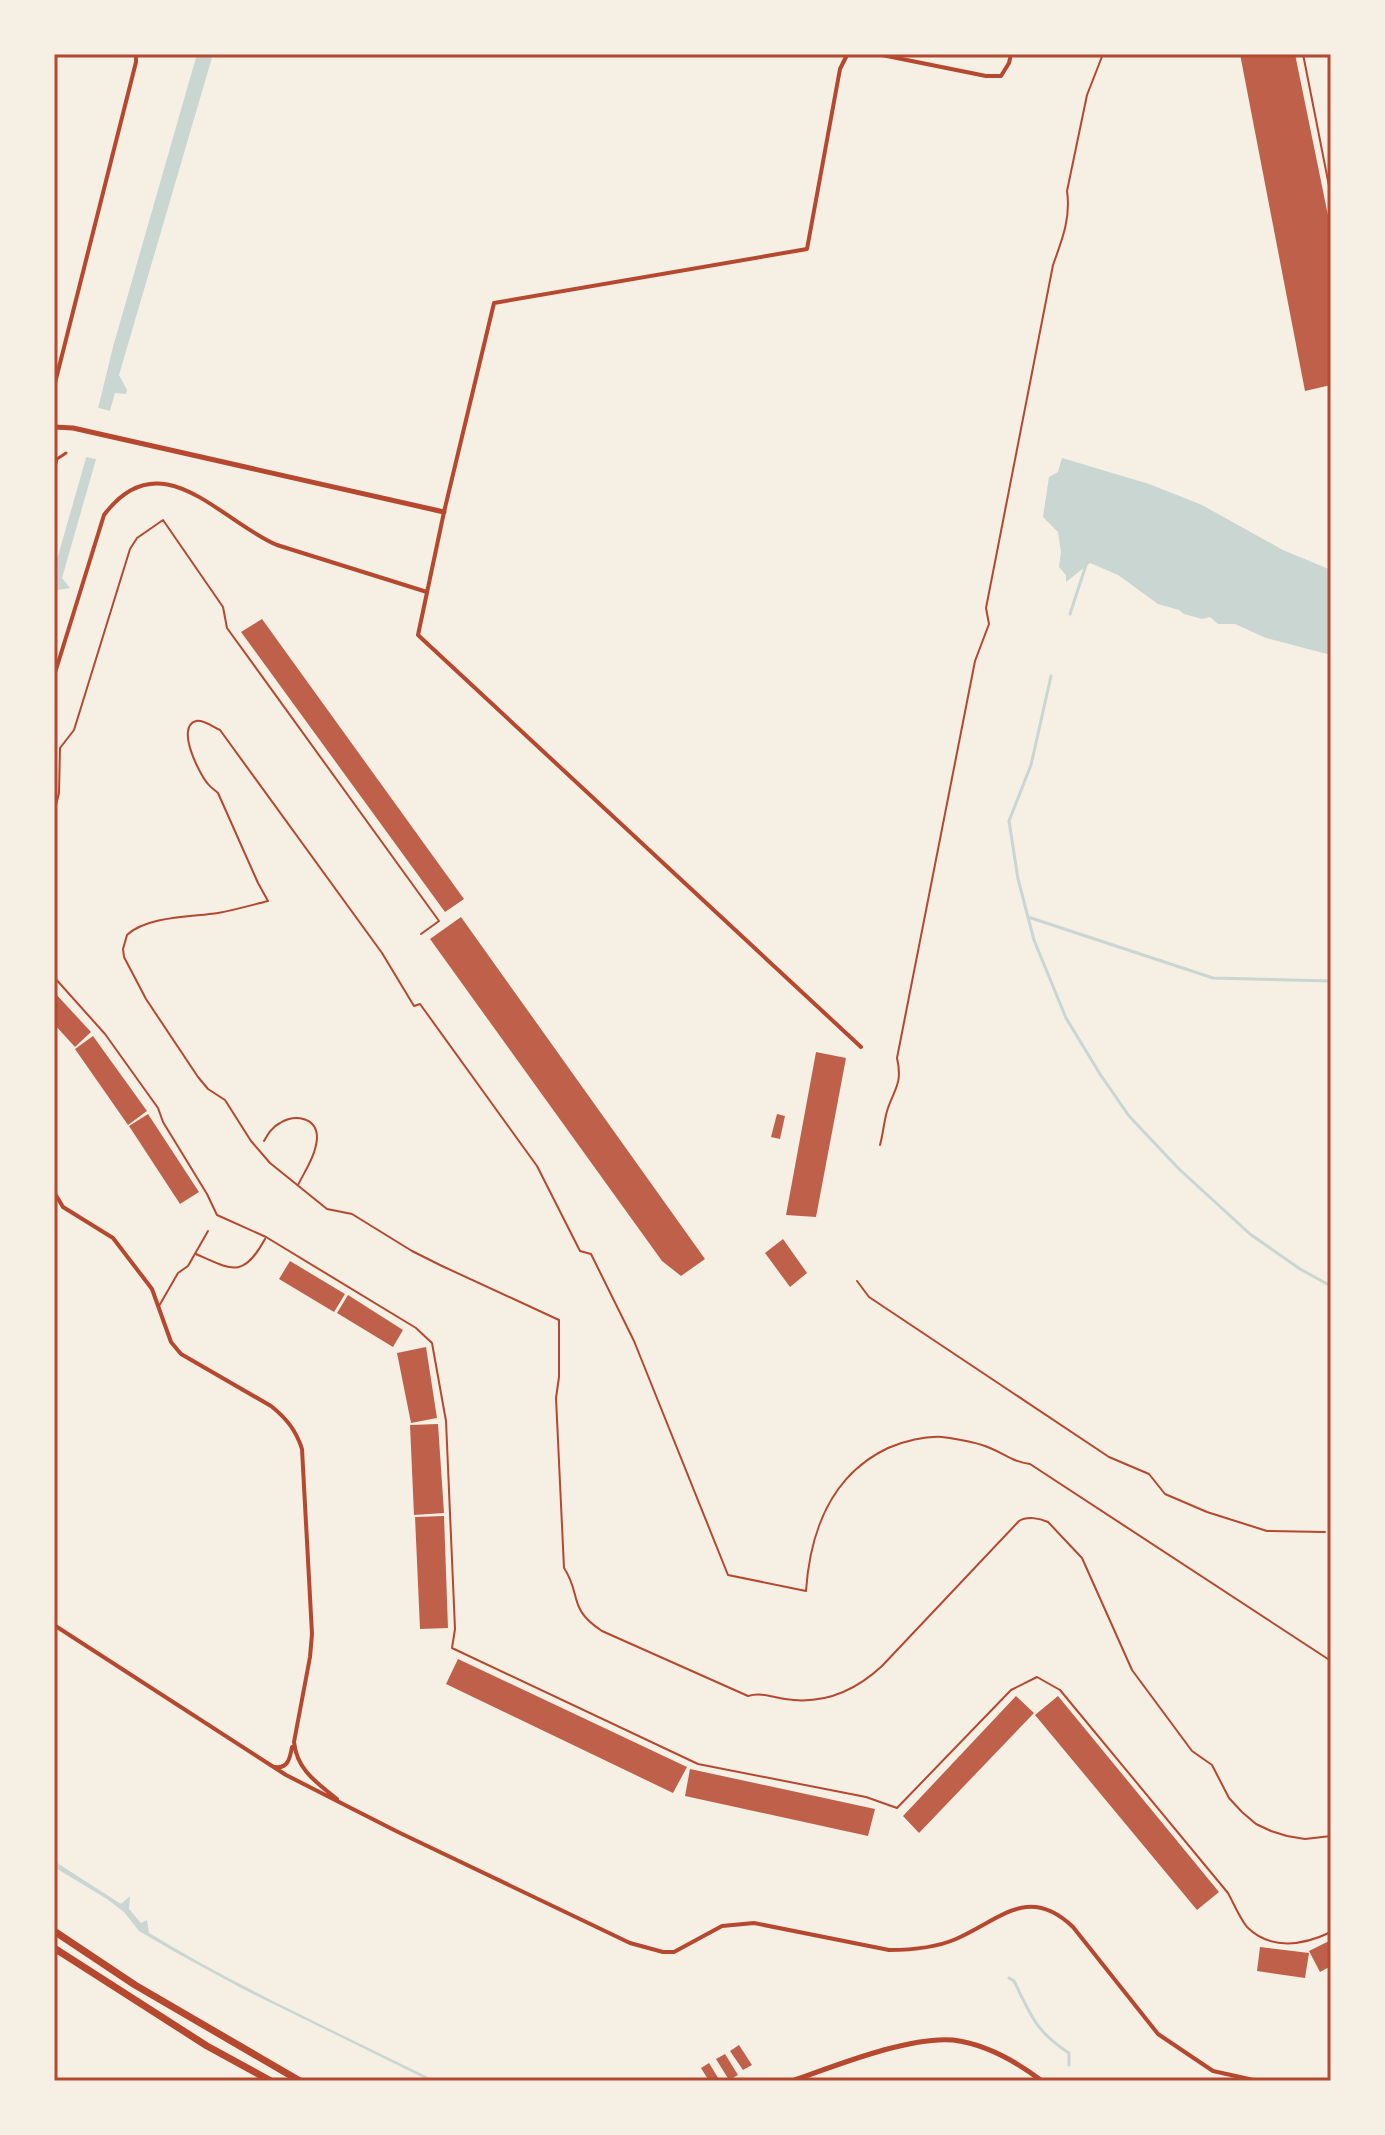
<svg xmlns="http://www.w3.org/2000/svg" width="1385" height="2135" font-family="Barlow,sans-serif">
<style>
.water{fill:#c9d6d2}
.pier{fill:#f6efe4}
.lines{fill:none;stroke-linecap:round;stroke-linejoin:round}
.stream{stroke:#c9d6d2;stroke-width:3}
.building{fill:#bf614a}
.service{stroke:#b5482f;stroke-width:2}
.pedestrian{stroke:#b5482f;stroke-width:3}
.minor{stroke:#b5482f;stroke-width:4}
.tertiary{stroke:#b5482f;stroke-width:5}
.trunk{stroke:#b5482f;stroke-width:7}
.neatline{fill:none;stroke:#b5482f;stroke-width:3}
</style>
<rect width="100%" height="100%" fill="#f6efe4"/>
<path class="water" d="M197 54H213L119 375 127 390 126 394 115 393 62 578 70 588 58 590 54 604V570L86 458 113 347Z
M1062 458 1149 484 1202 505 1283 550 1331 570V655L1266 638 1235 624H1218L1210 617 1202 619 1184 614 1179 610 1158 604 1118 575 1090 563 1066 582V575L1059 567 1061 552 1058 532 1043 517 1049 477 1058 472Z
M54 1861 121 1904 130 1896 129 1909 141 1923 147 1920 149 1933C241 1989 340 2033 436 2081H430L243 1989 175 1952 139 1931 124 1912 107 1899 54 1867Z"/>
<path class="pier" d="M95 407 114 412 100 460 82 456Z"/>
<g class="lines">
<path class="stream" d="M1070 614 1086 565
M1051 676 1031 765 1009 821 1018 879 1034 940 1066 1018 1100 1074 1129 1116 1179 1169 1250 1234 1300 1269 1331 1286
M1028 917 1213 978 1331 981
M1009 1978 1014 1981C1031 2015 1035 2031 1069 2053V2065"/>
</g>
<path class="building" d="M1240 54H1295L1331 230V385L1305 391Z
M262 619 464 899 445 912 241 632Z
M461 917 705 1259 681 1276 662 1261 430 939Z
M54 992 91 1032 75 1047 54 1024Z
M93 1036 147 1111 128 1125 75 1049Z
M816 1052 846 1058 816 1217 786 1215Z
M148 1114 199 1192 180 1204 129 1126Z
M777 1114 785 1116 780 1139 771 1137Z
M783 1239 807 1273 790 1287 765 1253Z
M290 1261 345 1294 334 1312 279 1279Z
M348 1295 403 1330 393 1347 337 1313Z
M426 1347 437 1418 411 1423 397 1353Z
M438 1424 444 1513 414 1515 410 1425Z
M444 1516 448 1628 420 1629 415 1517Z
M458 1659 687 1767 673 1793 446 1684Z
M1016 1696 1034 1713 919 1833 903 1816Z
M1058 1696 1219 1892 1197 1910 1035 1715Z
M690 1769 875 1809 868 1836 685 1796Z
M1331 1940V1966L1320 1972 1309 1951Z
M1260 1947 1309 1953 1305 1978 1257 1971Z
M739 2045 752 2065 743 2070 730 2051Z
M725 2054 738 2075 729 2080 716 2059Z
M709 2063 720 2081H709L701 2068Z"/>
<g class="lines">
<path class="service" d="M1303 54 1331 196
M54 813 59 793 60 748 74 730 130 549 137 538 163 520 223 607 227 628 439 921 421 934
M54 977 105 1034 158 1108 163 1122 207 1194 217 1215 266 1237 416 1328 432 1343 446 1421 455 1629 452 1648 698 1764 866 1797 897 1808 1011 1690 1037 1677 1060 1690 1228 1893C1234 1904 1239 1917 1247 1927 1271 1951 1304 1945 1331 1932
M264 1141C268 1134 272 1127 280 1123 295 1114 317 1117 317 1138 316 1155 305 1171 298 1185
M880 1145C883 1134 884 1122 887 1111 894 1089 903 1084 897 1058L975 661 989 624 986 608 1053 265C1062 240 1071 218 1067 191L1087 95 1103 54
M196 1254C232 1270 243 1279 265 1239
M857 1281 869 1297 1109 1457 1149 1474 1165 1494 1207 1512 1267 1531 1325 1532
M159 1306 178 1273 188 1266 208 1231
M1331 1661 1030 1464C1011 1461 1007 1455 990 1448 976 1442 958 1439 942 1437 925 1436 904 1441 888 1448 831 1475 810 1532 806 1591L728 1575 634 1341 591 1254 580 1251 537 1166 420 1004 414 1006 382 953 220 730C213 727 203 719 196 721 175 727 200 775 208 784 211 788 215 790 218 793L258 883 268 901C252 905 235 910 218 913 192 917 147 916 127 935L123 949 124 957 146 999 198 1077 208 1089 225 1100 251 1141 270 1163 327 1209 352 1214 412 1251 442 1266 559 1320V1377L556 1398 564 1568C582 1595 567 1608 602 1631L748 1696C761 1692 772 1697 785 1699 823 1705 854 1692 882 1666L1019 1521C1027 1516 1039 1518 1048 1522L1082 1558 1132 1670 1192 1751 1212 1765 1229 1798 1242 1812 1256 1824 1271 1831 1287 1836 1305 1839 1331 1836"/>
<path class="pedestrian" d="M54 471 57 459 66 453"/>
<path class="minor" d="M851 54 847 55 840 69 807 249 494 303 444 512 418 635 861 1047
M877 54 986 76H1001L1009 63 1011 54
M54 387 136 62V54
M54 676 104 515C161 439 220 521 277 545L427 592
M54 1192 63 1207 113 1238 152 1289 171 1342 181 1354 271 1406C286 1418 296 1430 302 1449L312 1634 310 1657 294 1742C297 1770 316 1782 337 1799
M54 1625 286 1775 398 1832 630 1943 663 1952H674L722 1926 754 1923 889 1950C912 1950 935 1948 956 1939 1000 1920 1028 1884 1073 1927L1158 2034 1213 2071 1258 2081
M275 1767C288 1769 290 1758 292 1747"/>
<path class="tertiary" d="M54 427 73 428 444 512
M792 2081C835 2066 909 2036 953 2040 985 2044 1017 2062 1042 2081"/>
<path class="trunk" d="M54 1931 135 1985 300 2081
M54 1948 207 2046 271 2081"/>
</g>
<rect width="1385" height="2135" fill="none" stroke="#f6efe4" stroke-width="112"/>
<rect x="56" y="56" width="1273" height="2023" class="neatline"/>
</svg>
